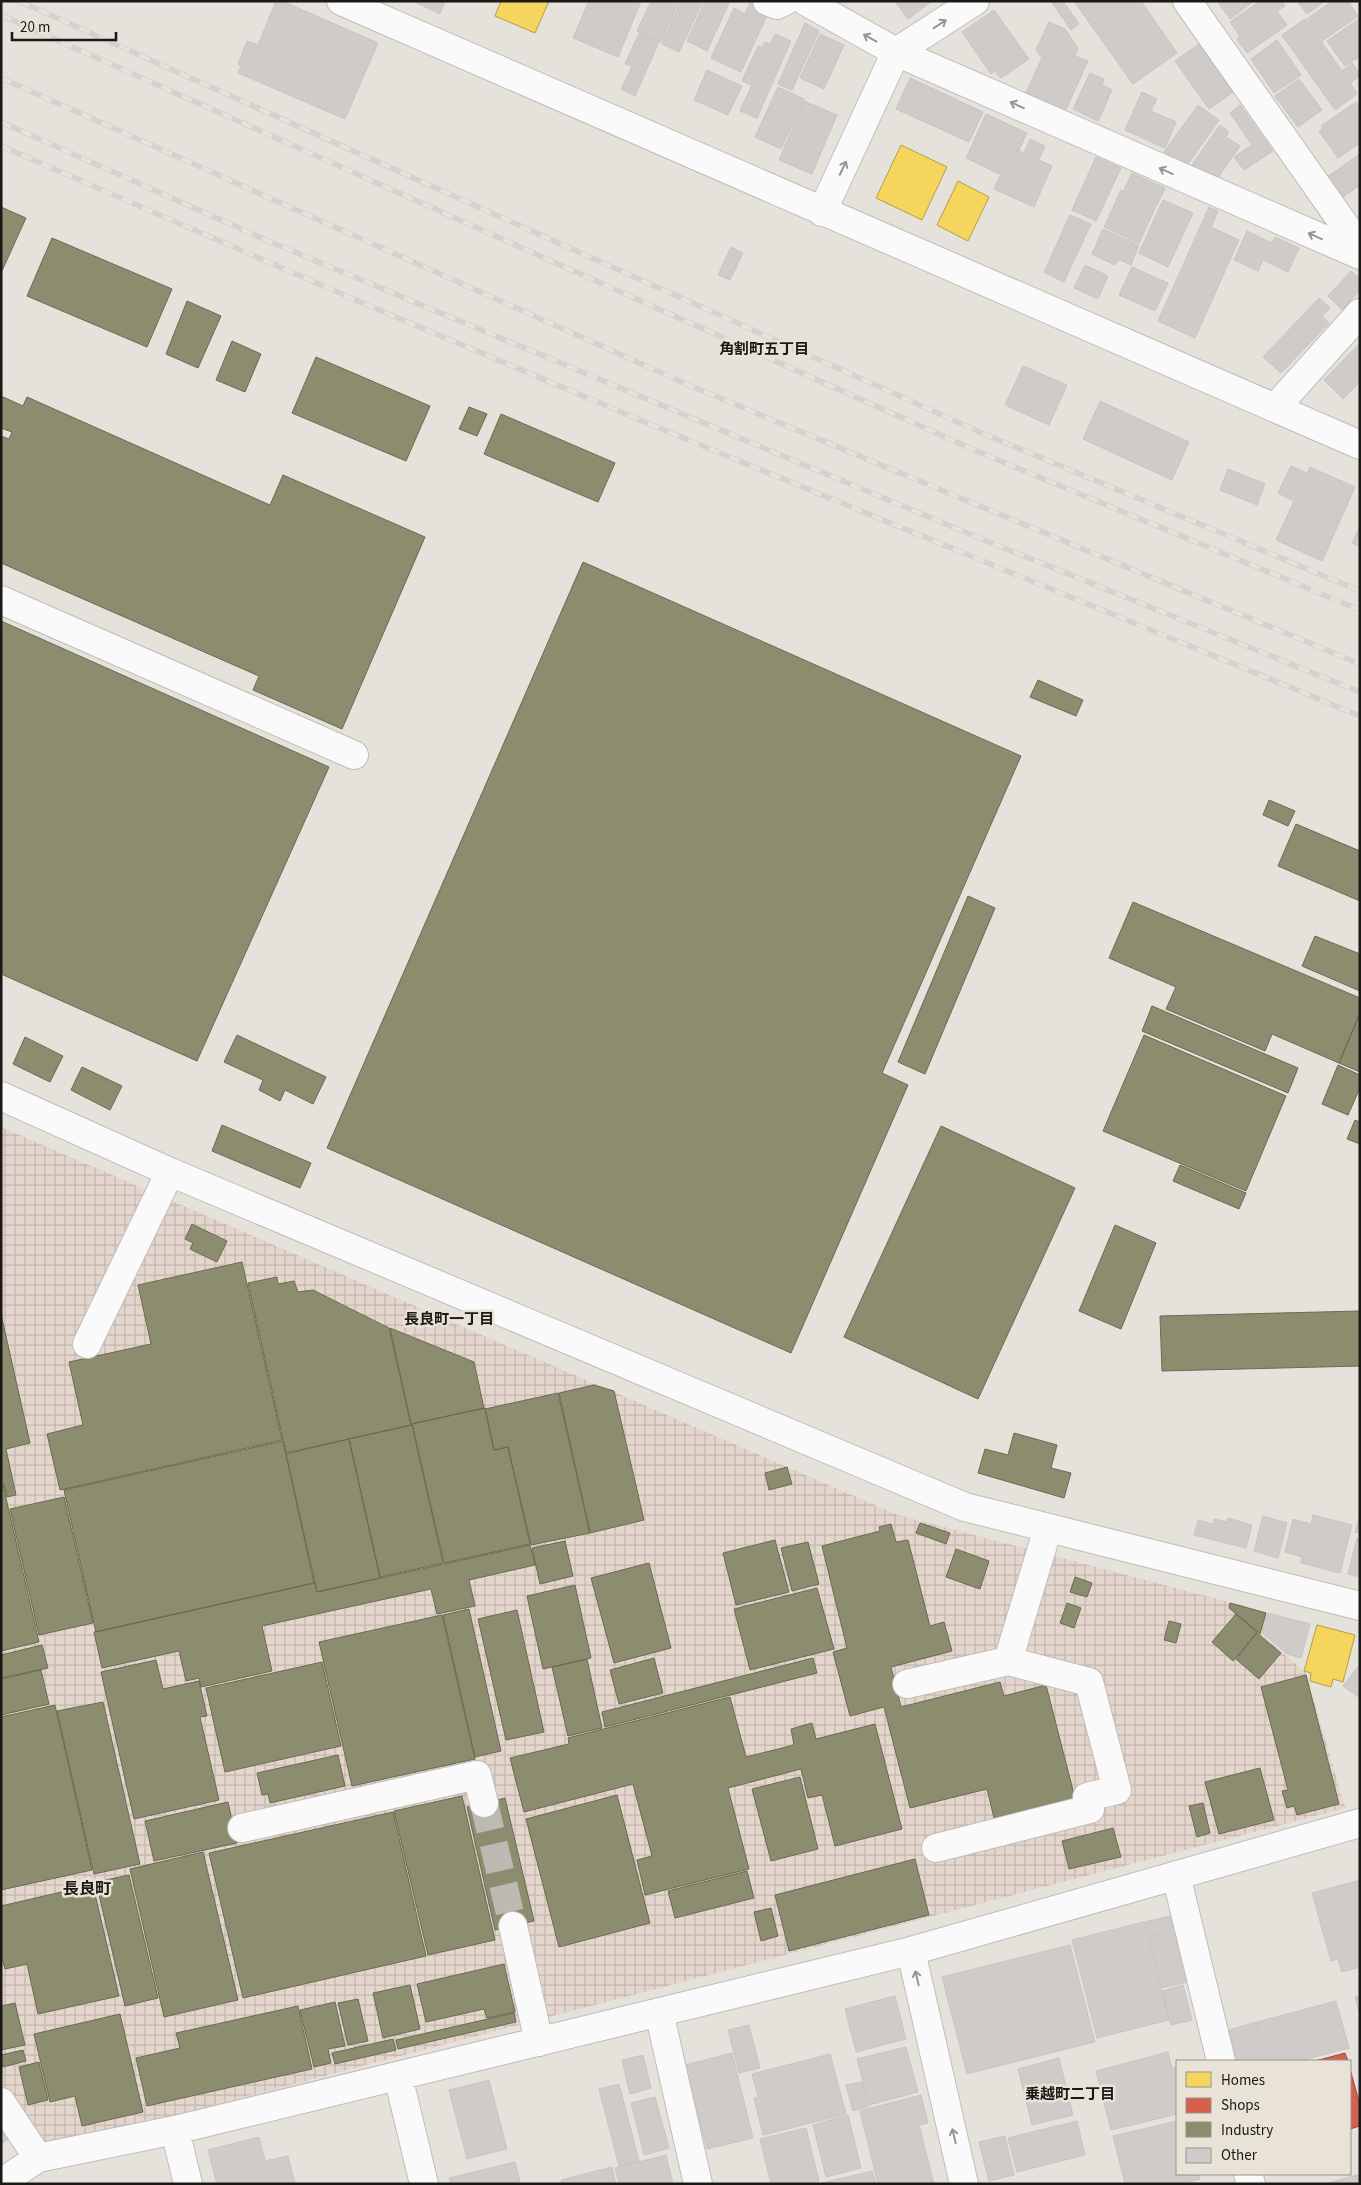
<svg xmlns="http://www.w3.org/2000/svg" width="1361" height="2185" font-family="'Source Sans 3','Noto Sans JP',sans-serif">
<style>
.industrial{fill:url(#industrial-grid)}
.homes{fill:#f6d55c;stroke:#b49d47}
.shops{fill:#d6604d;stroke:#9e4b3c}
.industry{fill:#8c8c6e;stroke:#6a6a53}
.building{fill:#cfcbc9;stroke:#c9c4c3}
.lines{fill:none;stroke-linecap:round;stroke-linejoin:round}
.minor-tunnel{stroke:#bdb9b3;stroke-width:28;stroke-dasharray:28 14;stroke-linecap:butt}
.minor-casing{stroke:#c0bdb9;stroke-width:30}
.minor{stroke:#fbfafa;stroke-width:28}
.rail-casing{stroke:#d2d2d0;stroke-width:5.5}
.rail{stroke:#e9e2d7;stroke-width:4;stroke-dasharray:11;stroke-linecap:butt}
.oneway{stroke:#969593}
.labels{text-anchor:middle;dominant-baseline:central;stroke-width:5;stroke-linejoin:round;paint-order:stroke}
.neighbourhood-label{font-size:15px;font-weight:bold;fill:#1b1915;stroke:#e9e2d7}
.quarter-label{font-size:16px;font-weight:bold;fill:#1b1915;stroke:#e9e2d7}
</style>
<defs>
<pattern id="industrial-grid" width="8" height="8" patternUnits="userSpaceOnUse" patternTransform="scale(1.25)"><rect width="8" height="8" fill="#e4d6cd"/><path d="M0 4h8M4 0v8" fill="none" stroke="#c3b7af"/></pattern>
</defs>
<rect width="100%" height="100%" fill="#e5e1db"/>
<path class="industrial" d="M1 1127 898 1515 1267 1612 1261 1634 1306 1673 1345 1808 46 2149 1 2092Z"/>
<path class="homes" d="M501 1H549L535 33 495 16Z
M901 145 947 167 922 220 876 198Z
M958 181 989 197 968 241 937 225Z
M1317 1625 1355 1635 1343 1682 1333 1679 1331 1687 1310 1681 1311 1673 1304 1671Z"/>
<path class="shops" d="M1345 2053 1348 2061H1315Z
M1350 2069 1360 2105V2126L1350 2129Z"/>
<path class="industry" d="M1 207 26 218 1 273Z
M52 238 172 289 147 347 27 296Z
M187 301 221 316 198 368 166 354Z
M232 341 261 354 245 392 216 380Z
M316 357 430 406 406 461 292 413Z
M1 396 23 406 27 397 270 505 283 475 425 537 342 729 253 690 259 676 1 563V436L9 439 12 432 1 428Z
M469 407 487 414 477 436 459 429Z
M501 414 615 463 598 502 484 454Z
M583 562 1021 756 882 1073 908 1085 791 1353 327 1148Z
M1 621 329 767 197 1061 1 974Z
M1038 680 1083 700 1076 716 1030 697Z
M1269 800 1295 811 1288 826 1263 815Z
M1296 824 1360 851V901L1278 866Z
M968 896 995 908 925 1074 898 1062Z
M1133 902 1360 998V1013L1339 1063 1272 1034 1265 1051 1166 1009 1176 987 1109 958Z
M1315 936 1360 954V991L1302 966Z
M1152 1006 1298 1068 1288 1093 1142 1031Z
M1360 1013V1072L1339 1063Z
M237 1035 326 1077 313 1104 285 1090 280 1101 259 1090 263 1080 224 1062Z
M1144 1035 1286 1096 1246 1191 1103 1131Z
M25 1037 63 1056 50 1082 13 1064Z
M1338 1065 1360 1075V1088L1348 1115 1322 1104Z
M82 1067 122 1086 110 1110 71 1090Z
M1355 1120 1360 1122V1144L1347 1139Z
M222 1125 311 1163 300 1188 212 1151Z
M941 1126 1075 1188 978 1399 844 1337Z
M1180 1165 1246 1193 1239 1209 1173 1181Z
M192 1224 227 1241 217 1262 190 1249 193 1243 185 1239Z
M1115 1225 1156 1243 1121 1329 1079 1311Z
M242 1262 282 1440 60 1490 47 1434 83 1425 69 1362 151 1344 138 1285Z
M277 1277 278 1284 294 1281 298 1292 313 1290 389 1328 411 1425 286 1453 248 1283Z
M1360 1311V1366L1162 1371 1160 1316Z
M1 1314 30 1443 6 1449 16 1495 7 1497 4 1484 1 1485Z
M390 1328 474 1362 484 1408 411 1424Z
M594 1385 614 1391 644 1520 590 1533 559 1393Z
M558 1393 590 1533 531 1545 508 1447 494 1450 485 1409Z
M485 1408 494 1450 508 1447 530 1544 444 1563 412 1424Z
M412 1425 443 1563 380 1577 349 1439Z
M1014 1433 1057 1445 1051 1468 1071 1473 1064 1498 978 1473 985 1449 1008 1455Z
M349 1439 380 1578 317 1592 286 1454Z
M283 1441 314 1583 96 1632 64 1490Z
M787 1467 792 1484 769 1490 765 1473Z
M3 1485 39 1642 1 1651V1486Z
M64 1497 93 1623 39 1635 10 1509Z
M920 1523 950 1533 946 1544 916 1533Z
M891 1524 896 1542 908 1540 930 1626 944 1622 952 1651 891 1667 901 1707 1000 1682 1004 1696 1046 1685 1075 1798 994 1818 987 1789 910 1808 884 1707 850 1716 833 1652 847 1648 822 1546 880 1531 879 1527Z
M775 1540 789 1592 736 1605 723 1553Z
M565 1541 573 1576 540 1584 532 1548Z
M808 1542 819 1584 792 1591 781 1548Z
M530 1545 535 1565 469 1580 475 1606 437 1614 431 1589 262 1626 272 1671 201 1687 199 1678 186 1681 179 1651 102 1668 94 1632 315 1583 317 1592Z
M956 1549 989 1561 980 1589 946 1577Z
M649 1563 671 1648 614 1663 591 1578Z
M1075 1577 1092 1583 1087 1597 1070 1592Z
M575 1585 591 1658 543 1669 527 1596Z
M817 1588 834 1649 750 1670 734 1609Z
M1067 1603 1081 1608 1074 1628 1060 1623Z
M1230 1603 1266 1613 1260 1634 1229 1608Z
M469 1609 501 1751 475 1757 443 1615Z
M517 1610 544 1732 506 1740 478 1619Z
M1236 1614 1257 1632 1233 1661 1212 1642Z
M442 1615 475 1759 352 1786 319 1642Z
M1169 1621 1181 1624 1176 1643 1164 1640Z
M1257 1633 1281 1653 1259 1679 1236 1659Z
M42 1645 48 1668 1 1678V1655Z
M654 1658 663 1693 619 1704 610 1670Z
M813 1658 817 1673 605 1727 602 1712Z
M587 1659 602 1728 568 1736 552 1667Z
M156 1660 163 1689 199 1681 207 1716 200 1717 219 1800 134 1819 101 1672Z
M322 1662 341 1746 225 1772 206 1688Z
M41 1670 49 1704 1 1715V1679Z
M1306 1675 1339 1804 1297 1815 1294 1806 1287 1808 1282 1791 1288 1790 1261 1687Z
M730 1697 746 1757 794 1745 791 1729 812 1723 816 1739 875 1724 902 1829 835 1846 822 1795 808 1798 801 1769 728 1788 749 1869 645 1895 637 1860 652 1856 633 1784 524 1812 510 1758 569 1744 568 1738Z
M103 1702 140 1864 94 1874 57 1711Z
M55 1705 92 1870 1 1890V1717Z
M338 1755 345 1786 270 1803 268 1794 262 1795 257 1773Z
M1260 1768 1274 1820 1219 1834 1205 1782Z
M800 1777 818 1849 771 1861 752 1789Z
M617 1795 650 1923 559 1947 526 1819Z
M462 1796 495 1940 428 1955 394 1811Z
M505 1798 534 1921 495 1930 467 1807Z
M228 1802 237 1843 154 1861 145 1821Z
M1203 1803 1210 1833 1197 1837 1189 1806Z
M393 1812 426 1956 243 1998 209 1853Z
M1113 1828 1121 1857 1069 1869 1062 1841Z
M203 1852 238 2000 164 2017 130 1869Z
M915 1859 929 1915 789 1951 775 1895Z
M747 1871 754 1898 675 1918 668 1891Z
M129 1875 158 1998 125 2006 96 1882Z
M83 1887 85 1892 94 1890 119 1996 38 2014 27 1964 5 1969 1 1955V1906Z
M771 1908 778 1936 761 1941 754 1912Z
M504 1964 515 2012 487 2018 484 2009 426 2022 417 1984Z
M410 1985 420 2029 383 2038 373 1993Z
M358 1999 368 2041 348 2045 338 2003Z
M335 2002 345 2046 328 2049 331 2063 314 2067 300 2010Z
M15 2003 25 2045 1 2050V2006Z
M298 2006 312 2069 147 2106 136 2058 180 2048 176 2033Z
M514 2013 516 2022 398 2049 396 2040Z
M120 2014 143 2112 82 2126 75 2096 50 2102 34 2034Z
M393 2039 396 2050 335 2064 332 2053Z
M23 2050 26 2061 3 2067 1 2055Z
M39 2062 48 2100 28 2105 19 2067Z"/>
<path class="building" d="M276 1H282L378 43 345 119 238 73 241 66 238 64 247 41 258 45Z
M413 1H445L440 14Z
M589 1H641L618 57 573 38Z
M651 1H679L661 42 637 31Z
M681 1H703L679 52 662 44Z
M705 1H730L707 51 687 41Z
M895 1H932L908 19Z
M1051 1H1063L1079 24 1071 30Z
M1074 1H1141L1177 53 1133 84Z
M1217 1H1254L1230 19Z
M1260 1H1282L1285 6 1277 11 1287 25 1247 53 1237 39 1240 36 1230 22Z
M1297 1H1325L1307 14Z
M1332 1H1348L1358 16 1322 41 1307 19Z
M750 3 769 11 741 72 711 58 734 8 745 14Z
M994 10 1029 59 1001 78 995 71 991 74 962 32Z
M1360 18V56L1345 66 1327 41Z
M1305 19 1342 71 1352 63 1360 73V76L1350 83 1357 94 1335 110 1282 35Z
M1049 22 1065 29 1078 48 1075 56 1088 61 1062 118 1023 99 1042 58 1036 50Z
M805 23 819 31 792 90 778 84Z
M639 33 659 42 635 96 621 89 632 66 625 64Z
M775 34 791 41 757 118 740 111 752 85 742 81 758 46 762 48 765 42 770 44Z
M820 34 844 45 824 89 800 78Z
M1277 40 1301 75 1274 93 1251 59Z
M1199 44 1233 92 1209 109 1175 61Z
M707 70 742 86 728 115 694 100Z
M1090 73 1104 79 1102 85 1112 90 1098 121 1073 109Z
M910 78 983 112 969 142 896 109Z
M1299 79 1322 110 1298 127 1275 96Z
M778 87 804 99 781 149 755 137Z
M1142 92 1157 99 1151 111 1176 122 1165 148 1125 130Z
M804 101 837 115 812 174 779 160Z
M1356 102 1360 107V143L1338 158 1319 131 1323 128 1321 126Z
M1198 105 1219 120 1186 167 1164 152Z
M1240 105 1273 151 1244 170 1234 157 1252 145 1230 113Z
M986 114 1027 133 1019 150 1012 147 999 174 966 158Z
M1220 125 1229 132 1226 137 1240 146 1215 182 1191 166Z
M1030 139 1045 146 1039 160 1052 166 1034 207 994 189 1013 148 1024 153Z
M1360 154V185L1342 198 1327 177Z
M1096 157 1121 168 1096 221 1072 210Z
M1132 173 1165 188 1157 205 1124 190Z
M1121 190 1156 206 1139 243 1104 227Z
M1163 200 1193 213 1168 267 1139 253Z
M1209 207 1218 211 1211 227 1239 240 1195 338 1158 321Z
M1070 215 1091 224 1064 282 1044 272Z
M1103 229 1139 245 1131 265 1118 259 1115 265 1092 254Z
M1247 231 1272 243 1275 237 1299 248 1288 272 1263 260 1258 271 1234 260Z
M731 247 743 253 730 280 718 275Z
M1085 265 1108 276 1098 299 1074 288Z
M1132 267 1168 283 1155 311 1119 295Z
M1351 271 1360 279V290L1342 310 1328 296Z
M1319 298 1330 308 1322 316 1329 323 1281 373 1263 357Z
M1360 343V382L1343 399 1324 380Z
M1023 366 1067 385 1049 425 1005 405Z
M1100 401 1189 442 1172 480 1083 439Z
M1291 466 1307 473 1310 467 1355 487 1322 561 1276 540 1294 501 1278 493Z
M1228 469 1265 484 1257 505 1220 490Z
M1360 526V546L1352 543Z
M1313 1515 1352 1525 1340 1573 1301 1563 1302 1557 1285 1552 1293 1519 1311 1524Z
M1263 1516 1287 1523 1278 1558 1254 1551Z
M1228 1518 1252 1525 1246 1548 1194 1535 1198 1520 1213 1524 1214 1519 1227 1522Z
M1359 1518 1360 1519V1533L1355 1532Z
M1357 1538 1360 1539V1577L1348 1574Z
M1268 1613 1310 1624 1301 1658 1287 1654 1262 1633Z
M1360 1664V1698L1343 1686Z
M1360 1880V1967L1342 1972 1338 1959 1331 1961 1312 1893Z
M1170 1916 1173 1930 1149 1936 1145 1922Z
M1144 1922 1169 2020 1097 2038 1072 1940Z
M1174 1931 1187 1982 1162 1988 1149 1937Z
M1070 1945 1095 2042 967 2074 942 1977Z
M1183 1985 1192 2020 1171 2025 1162 1991Z
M895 1996 906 2039 856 2052 845 2009Z
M1360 1996V2016L1355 1997Z
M1336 2001 1349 2048 1299 2061H1268L1257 2022Z
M1256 2022 1266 2061H1237L1229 2030Z
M749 2025 760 2068 739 2073 728 2030Z
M906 2047 918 2092 869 2105 857 2059Z
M1168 2052 1172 2068 1177 2067V2114L1111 2130 1096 2071Z
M732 2053 753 2138 707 2149 685 2065Z
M830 2054 846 2114 763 2135 754 2098 758 2097 752 2074Z
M643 2055 651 2088 630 2094 622 2060Z
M1059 2058 1073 2115 1032 2125 1018 2069Z
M489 2080 507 2149 467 2159 449 2090Z
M862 2082 868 2107 853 2111 846 2085Z
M619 2084 639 2161 619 2166 599 2089Z
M921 2095 928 2123 919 2125 934 2184H878L860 2111Z
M655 2097 669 2148 644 2155 631 2103Z
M848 2115 861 2168 826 2177 813 2125Z
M1077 2121 1085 2155 1017 2172 1008 2138Z
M1177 2121V2174H1199L1200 2179 1180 2184H1125L1113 2136Z
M1 2125 10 2138 1 2144Z
M806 2128 819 2181 809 2184H771L760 2139Z
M1005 2136 1014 2175 989 2181 979 2142Z
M259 2137 265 2161 288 2156 295 2184H217L208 2150Z
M666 2155 673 2184H619L615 2168Z
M515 2162 520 2181 509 2184H451L449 2178Z
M612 2167 616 2184H562L561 2180Z
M872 2171 876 2184 822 2183Z
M1360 2174V2184H1325Z"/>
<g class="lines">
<path class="minor-tunnel" d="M484 1803 513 1926"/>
<defs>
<path id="minor" d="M341 1 1360 445
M767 1 777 5 785 1
M805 1 896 52 1360 255
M1187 1 1360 247
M822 212 896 52 975 1
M1275 408 1360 313
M1 600 354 755
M1 1096 170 1172 965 1507 1360 1606
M87 1344 170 1172
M907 1684 1008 1661 1048 1528
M242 1828 477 1775 484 1803
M936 1848 1090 1809 1087 1797 1117 1790 1089 1682 1008 1661
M1176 1875 1221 2061
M513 1926 539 2042
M911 1951 964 2184
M659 2012 698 2184
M398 2076 424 2184
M1 2102 38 2158
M175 2130 188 2184
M1248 2174 1251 2184
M1 2183 38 2158 175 2130 911 1951 1360 1823"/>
</defs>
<use href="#minor" class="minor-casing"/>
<use href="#minor" class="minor"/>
<defs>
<path id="rail" d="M19 1 989 436 1360 591
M1 15 981 453 1360 610
M1 78 691 386 1360 664
M1 122 266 240 977 537 1360 692
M1 146 365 304 664 430 1360 716"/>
</defs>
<use href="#rail" class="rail-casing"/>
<use href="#rail" class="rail"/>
</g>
<defs><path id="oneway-shaft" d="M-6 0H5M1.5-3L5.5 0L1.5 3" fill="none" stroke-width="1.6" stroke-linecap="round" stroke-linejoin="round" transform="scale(1.25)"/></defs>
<g class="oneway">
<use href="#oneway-shaft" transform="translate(940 24) rotate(-33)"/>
<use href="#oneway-shaft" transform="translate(870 38) rotate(-151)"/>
<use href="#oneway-shaft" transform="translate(1017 105) rotate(-156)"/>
<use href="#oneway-shaft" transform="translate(843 168) rotate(-65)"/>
<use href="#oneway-shaft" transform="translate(1166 171) rotate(-156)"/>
<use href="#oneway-shaft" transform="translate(1315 236) rotate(-156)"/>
<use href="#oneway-shaft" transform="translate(917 1978) rotate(-103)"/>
<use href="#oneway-shaft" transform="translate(954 2136) rotate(-103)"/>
</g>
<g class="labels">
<g class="neighbourhood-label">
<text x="764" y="349">角割町五丁目</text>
<text x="449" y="1319">長良町一丁目</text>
<text x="1070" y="2094">乗越町二丁目</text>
</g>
<g class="quarter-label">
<text x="87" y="1889">長良町</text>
</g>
</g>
<rect width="1361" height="2185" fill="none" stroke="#1b1915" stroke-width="5"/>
<rect x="1176" y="2060" width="175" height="115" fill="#e9e2d7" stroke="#979289"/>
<rect x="1186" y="2072" width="25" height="15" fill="#f6d55c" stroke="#979289"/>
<text x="1221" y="2085" font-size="15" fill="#1b1915">Homes</text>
<rect x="1186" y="2098" width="25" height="15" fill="#d6604d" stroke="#979289"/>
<text x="1221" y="2110" font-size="15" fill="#1b1915">Shops</text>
<rect x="1186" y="2122" width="25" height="15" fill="#8c8c6e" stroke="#979289"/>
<text x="1221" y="2135" font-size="15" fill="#1b1915">Industry</text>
<rect x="1186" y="2148" width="25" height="15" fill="#cfcbc9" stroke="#979289"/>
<text x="1221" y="2160" font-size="15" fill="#1b1915">Other</text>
<path d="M12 32v8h104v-8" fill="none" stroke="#1b1915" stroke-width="2.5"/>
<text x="20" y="32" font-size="15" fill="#1b1915" stroke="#e9e2d7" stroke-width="4" paint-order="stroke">20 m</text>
</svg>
